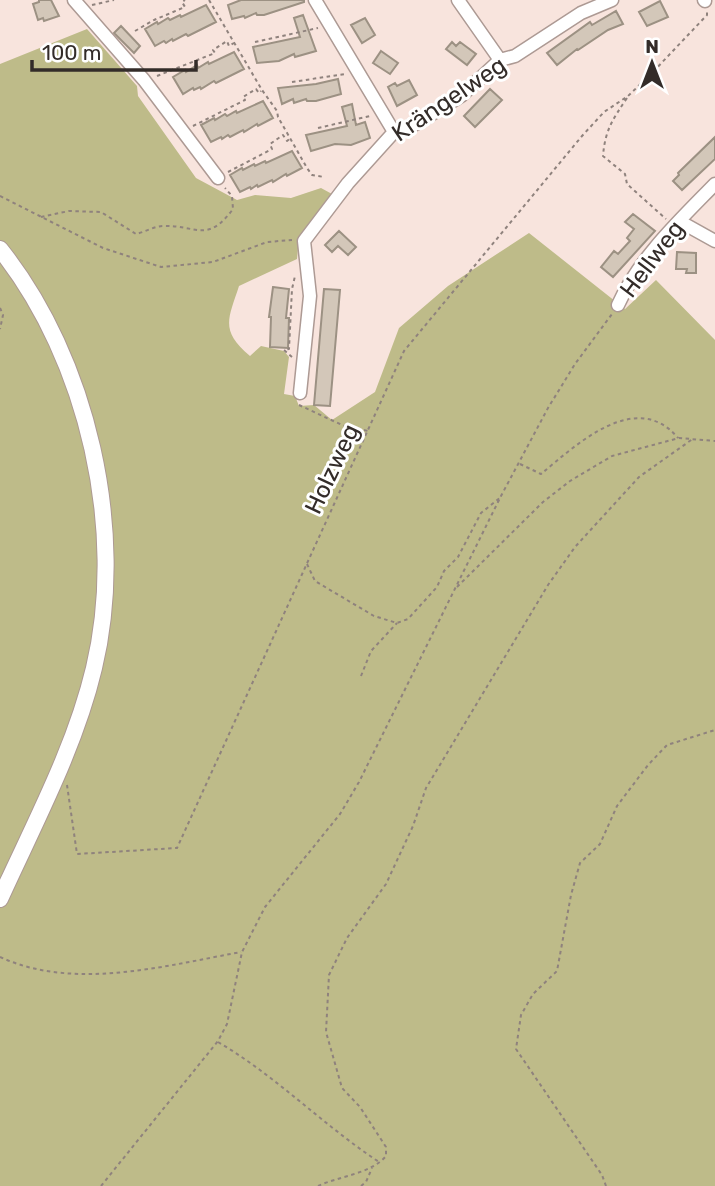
<svg xmlns="http://www.w3.org/2000/svg" width="715" height="1186" font-family="Rubik,sans-serif">
<style>
.green{fill:#bebb89}
.building{fill:#d3c7b9;stroke:#9c9183;stroke-width:2}
.lines{fill:none;stroke-linecap:round;stroke-linejoin:round}
.minor-casing{stroke:#ad9a94;stroke-width:15}
.tertiary-casing{stroke:#ad9a94;stroke-width:18}
.path{stroke:#8f827d;stroke-width:2;stroke-dasharray:3.5 3.5;stroke-linecap:butt}
.minor{stroke:#fff;stroke-width:12}
.tertiary{stroke:#fff;stroke-width:16}
.labels{text-anchor:middle;dominant-baseline:central;stroke-width:6;stroke-linejoin:round;paint-order:stroke}
.street-label{font-size:24px;fill:#332c29;stroke:#fff}
</style>
<rect width="100%" height="100%" fill="#f8e4dd"/>
<path class="green" d="M87 29 137 86 138 96 196 178 237 200 255 195 291 198 321 188 332 194 299 238 297 259 239 286C228 320 220 330 250 356L261 346 284 351 289 357 284 394 295 396 299 406 314 405 332 420 375 392 399 328 448 286 529 233 625 309 656 280 715 340V1186H0V64Z"/>
<path class="building" d="M39 0H51L59 16 44 21 43 18 38 20 33 4 39 2Z
M241 0H304V2L264 15H257L256 13 245 18 244 16 232 19 228 5Z
M660 1 668 17 647 26 639 12Z
M206 5 216 22 188 36 186 34 173 41 172 39 166 43 164 41 155 46 145 29 157 22 158 24 168 18 170 20 180 15 181 17Z
M616 11 623 24 608 30 578 50 577 49 557 65 547 53 590 22 592 25Z
M303 15 316 51 295 57 294 54 279 61 257 63 253 47 300 37 294 18Z
M365 18 375 35 362 43 351 25Z
M121 26 140 46 134 53 114 33Z
M452 42 456 46 460 42 476 54 467 65 446 49Z
M381 51 398 63 390 74 373 63Z
M234 52 244 69 216 83 214 81 201 89 200 87 194 90 193 88 183 94 173 77 185 70 186 72 197 65 198 68 208 62 209 64Z
M338 79 341 94 316 101H307L306 99 294 103 293 99 282 104 278 88 316 84Z
M409 80 417 95 397 106 388 87 395 83 397 86Z
M490 89 502 100 475 127 464 116Z
M263 101 273 118 258 126 257 124 244 132 243 130 230 137 228 135 222 139 221 137 211 142 201 125 214 118 215 120 225 114 227 116 236 111 237 113Z
M352 104 356 125 365 122 370 138 351 145 335 144 311 151 306 135 347 126 342 107Z
M715 137V159L682 190 673 181 679 175 678 173Z
M292 151 302 168 287 176 286 174 273 182 272 180 258 187 257 185 251 189 250 187 240 192 230 175 242 168 243 170 254 164 255 166 265 161 266 163Z
M633 214 655 231 613 277 601 267 614 251 618 254 630 241 627 238 634 229 625 222Z
M339 231 356 247 348 255 338 246 332 252 325 245Z
M677 252 696 253V273H686L687 269H676Z
M273 287 289 289 286 318H289L288 348 270 347 271 317H269Z
M324 289 340 290 330 406 314 405Z"/>
<g class="lines">
<defs>
<path id="minor" d="M74 0 144 80 218 178
M315 0 394 132
M458 0 500 60
M704 0 705 1
M679 221 715 241
M618 305C639 258 680 220 715 184
M300 393 310 296 304 241 348 183 394 132 416 124 461 96 500 60 515 56 581 13 612 0"/>
<path id="tertiary" d="M0 249C88 359 127 531 94 668 75 748 34 824 0 899"/>
</defs>
<use href="#minor" class="minor-casing"/>
<use href="#tertiary" class="tertiary-casing"/>
<path class="path" d="M209 0 262 90 277 111 278 117 307 168 312 175 324 177
M92 5 114 0
M135 31 154 20 185 7 182 2 185 0
M255 42 318 28
M157 76 215 53 213 50 227 41 229 46 234 43
M292 82 345 74
M627 98C613 119 605 130 603 156L625 174 627 184 666 219
M193 126 245 100 243 97 256 89 259 93 261 91
M318 128 370 116
M228 172 272 149 270 144 283 135 287 141 291 138
M0 196 103 248 161 267 213 262 267 242 292 240
M41 217 69 211 101 212 136 234C145 232 155 226 163 226 197 225 207 244 233 209L232 196 225 188
M0 308 3 315 0 329
M292 357 284 350 289 349 292 289 295 276
M299 405 342 425 368 431
M520 464 541 474C576 445 636 388 678 438
M307 564 315 581 374 616 397 623 408 619 437 587 444 571 458 557 481 513 501 497
M457 587 543 502 570 481 612 456 679 438 715 441
M361 676 371 651 397 623
M67 785 77 854 177 848 404 351 582 136 604 112 628 96 651 74 707 15V12
M0 957C74 991 164 966 241 952
M218 1042C276 1076 323 1125 379 1162
M101 1186 218 1041 227 1024 242 952 265 907 340 814 359 782 501 496 548 408 575 364 612 314
M318 1186C339 1176 371 1174 386 1156V1147L360 1107 342 1088 326 1032 329 975 347 938 386 884 413 826 426 788 548 585 575 547 639 477 694 438
M361 1186 366 1182 372 1168
M606 1186 602 1175 516 1049 521 1015 533 994 557 971 571 895 580 863 600 844 617 806 648 765 667 745 715 730"/>
<use href="#minor" class="minor"/>
<use href="#tertiary" class="tertiary"/>
</g>
<g class="labels">
<g class="street-label">
<text transform="translate(449 99) rotate(-34)">Krängelweg</text>
<text transform="translate(652 259) rotate(-53)">Hellweg</text>
<text transform="translate(332 469) rotate(-65)">Holzweg</text>
</g>
</g>
<g transform="translate(652 63)" stroke="#ffffff" stroke-width="5" paint-order="stroke">
<path d="M0-5L12 26L0 18L-12 26Z" fill="#332c29"/>
<text y="-10" font-size="19" font-weight="bold" text-anchor="middle" fill="#332c29">N</text>
</g>
<path d="M32 60v10h164v-10" fill="none" stroke="#332c29" stroke-width="3.5"/>
<text x="42" y="60" font-size="21" fill="#332c29" stroke="#ffffff" stroke-width="5" paint-order="stroke">100 m</text>
</svg>
